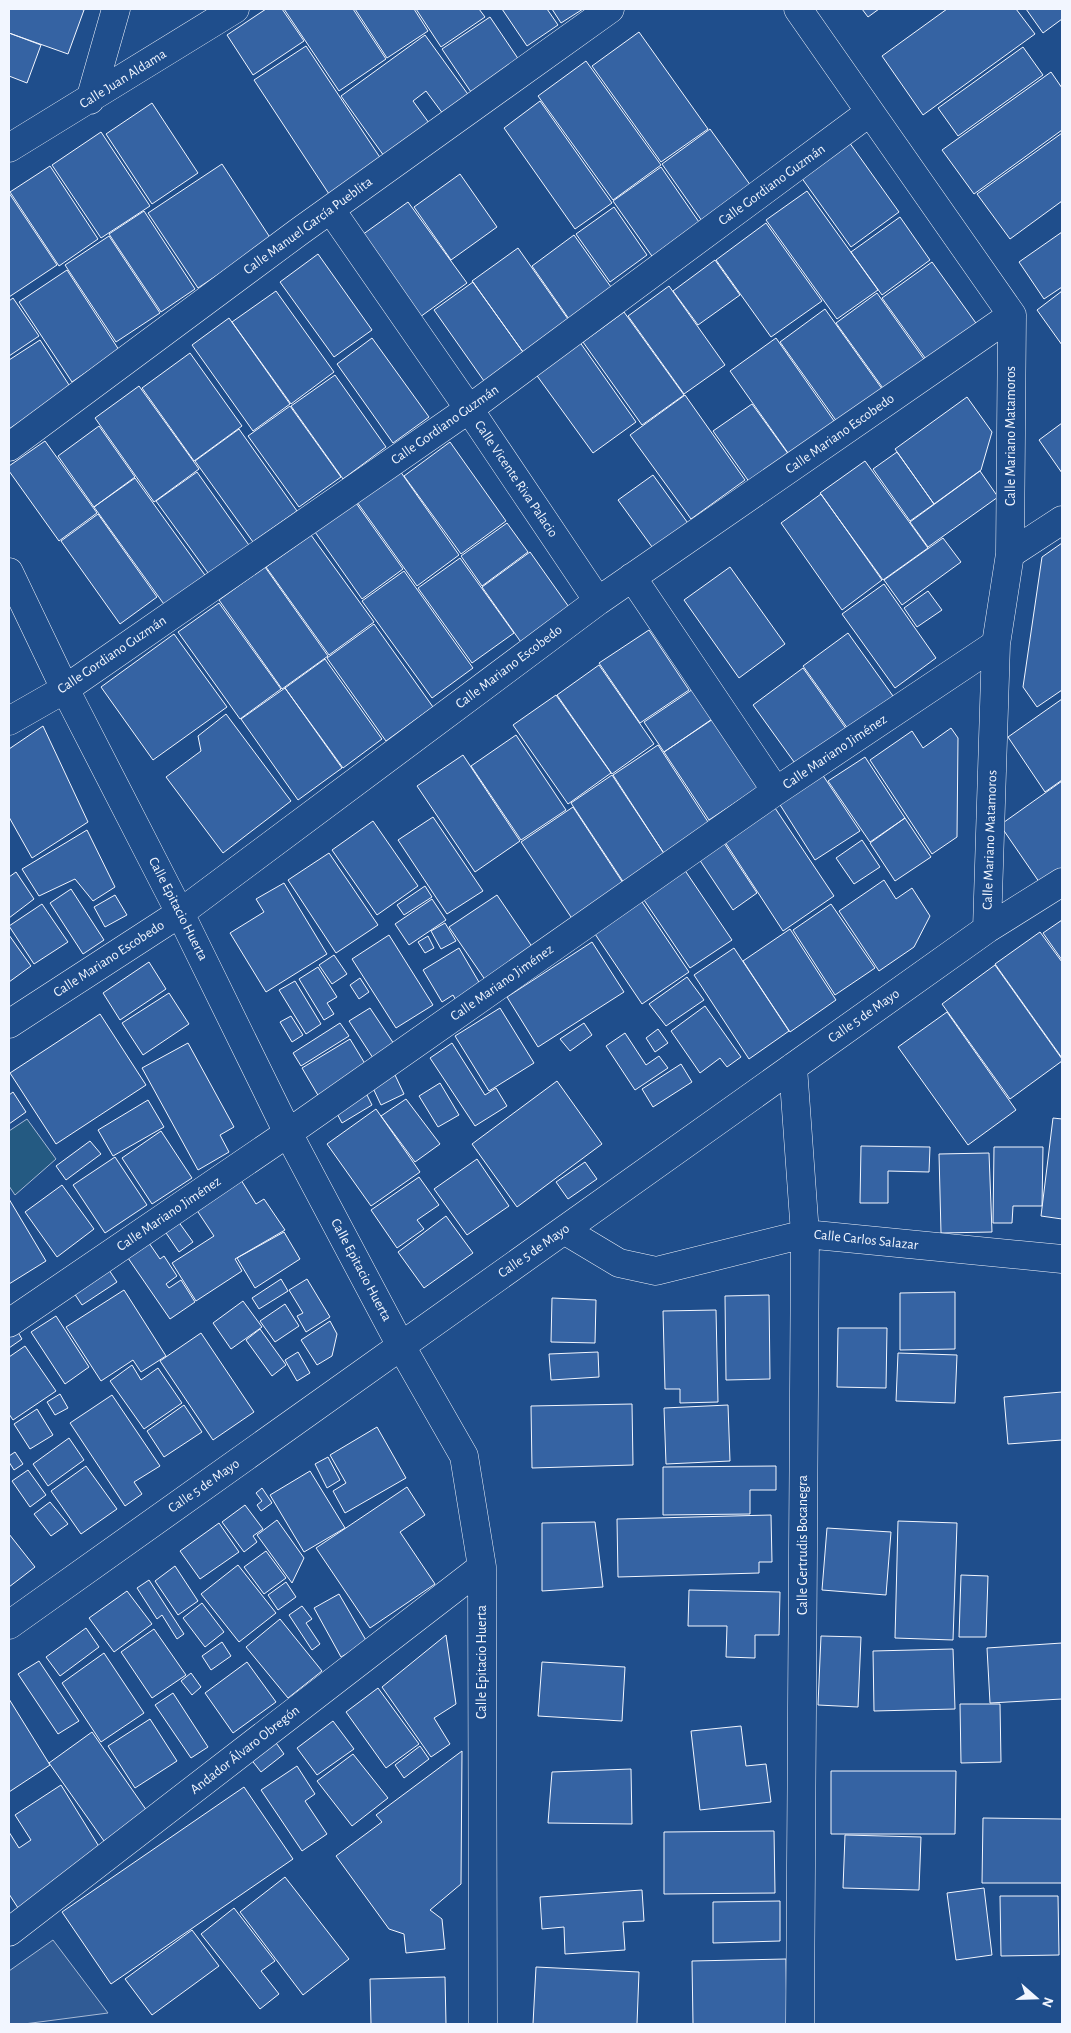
<svg xmlns="http://www.w3.org/2000/svg" width="1071" height="2033" font-family="'Alegreya Sans',sans-serif">
<style>
.green{fill:#245a82;stroke:#a8bbd7}
.parking{fill:#305b95;stroke:#a8bbd7}
.building{fill:#3563a3;stroke:#f2f6ff}
.lines{fill:none;stroke-linecap:round;stroke-linejoin:round}
.street-casing{stroke:#f2f6ff;stroke-width:29}
.street{stroke:#1f4e8c;stroke-width:28}
.labels{text-anchor:middle;dominant-baseline:central;stroke-width:4;stroke-linejoin:round;paint-order:stroke}
.street-label{font-size:14px;fill:#f2f6ff;stroke:#1f4e8c}
</style>
<rect width="100%" height="100%" fill="#1f4e8c"/>
<path class="green" d="M27 1119 56 1159 15 1195 9 1186V1131Z"/>
<path class="parking" d="M53 1940 108 2013 24 2024H9V1971Z"/>
<path class="building" d="M9 9H80L84 10 68 54 9 33Z
M266 9H282L304 41 253 75 227 35Z
M284 9H353L386 59 339 91Z
M355 9H414L428 31 387 58Z
M416 9H479L485 17 441 47Z
M502 9H547L558 25 527 46Z
M552 9H583L561 23Z
M862 9H879L868 17Z
M947 9H1016L1035 34 923 115 882 56Z
M1026 9H1062V19L1043 33Z
M490 17 521 63 473 95 442 49Z
M639 32 708 129 661 162 592 66Z
M9 33 41 45 27 83 9 76Z
M425 35 475 104 449 122 426 91 413 101 429 123 384 156 341 96Z
M306 46 381 159 329 194 254 80Z
M1023 47 1043 75 958 136 938 108Z
M586 61 661 165 613 200 538 96Z
M1051 72 1062 88V130L974 194 942 150Z
M540 101 612 203 575 229 504 128Z
M152 103 198 173 152 204 106 134Z
M710 129 751 186 702 221 662 164Z
M101 132 150 206 101 238 52 165Z
M1062 133V201L1010 239 977 194Z
M849 142 899 212 851 247 801 177Z
M222 164 271 239 198 288 148 213Z
M50 166 98 239 59 266 10 192Z
M661 167 701 225 654 259 613 201Z
M460 174 497 227 451 260 414 207Z
M807 191 878 290 837 319 766 220Z
M9 193 57 265 9 297Z
M408 202 467 283 420 317 362 235Z
M614 207 647 255 610 282 576 234Z
M144 211 195 289 161 312 109 234Z
M900 217 930 260 882 295 851 252Z
M766 223 822 301 771 337 716 260Z
M1062 232V287L1044 299 1019 262Z
M574 235 611 287 569 319 532 266Z
M109 236 160 313 116 342 65 265Z
M518 248 568 319 523 352 472 281Z
M318 254 372 330 334 357 280 282Z
M715 260 740 295 698 325 673 291Z
M932 262 978 326 928 362 882 298Z
M67 270 119 350 72 382 19 302Z
M473 282 523 352 484 381 434 310Z
M669 286 725 365 684 394 628 316Z
M276 291 334 372 291 404 232 322Z
M1062 291V345L1037 310Z
M877 293 926 362 885 391 836 323Z
M13 298 39 336 9 356V301Z
M825 309 885 393 840 426 780 342Z
M624 312 684 395 642 425 583 342Z
M229 318 290 404 253 431 192 345Z
M372 338 429 417 393 443 337 364Z
M776 338 839 428 793 460 730 371Z
M40 340 71 388 9 429V360Z
M579 341 636 422 593 453 535 373Z
M190 353 242 426 194 461 142 388Z
M335 375 386 447 343 479 291 406Z
M139 386 199 469 154 502 95 418Z
M685 395 745 480 691 519 630 435Z
M967 397 992 432 981 470 934 504 895 449Z
M752 404 789 455 750 483 713 431Z
M290 406 341 477 299 507 248 436Z
M1062 423V473L1039 440Z
M99 426 135 477 94 507 58 456Z
M239 429 297 511 253 542 195 461Z
M45 441 97 513 59 541 9 471V466Z
M450 442 506 521 461 554 404 476Z
M897 452 934 504 910 521 873 469Z
M865 461 928 548 883 580 820 493Z
M400 471 459 555 417 586 357 502Z
M980 471 998 497 928 547 910 522Z
M197 472 251 548 211 577 156 501Z
M653 475 690 526 655 551 618 500Z
M135 478 207 578 166 607 94 507Z
M821 494 882 580 842 610 781 523Z
M356 503 403 569 362 599 315 532Z
M98 514 157 597 120 624 61 541Z
M507 523 528 552 482 586 461 556Z
M311 535 374 622 329 655 266 567Z
M943 538 961 562 902 605 884 580Z
M1062 543V690L1037 707 1023 687 1042 557Z
M530 552 571 610 523 645 482 587Z
M460 558 514 633 472 663 418 588Z
M265 567 328 656 282 689 219 600Z
M730 567 785 644 739 678 684 600Z
M404 571 473 668 432 698 362 601Z
M884 584 936 658 895 688 842 614Z
M928 591 942 610 917 627 904 608Z
M219 603 281 689 240 719 178 632Z
M374 624 433 707 386 741 327 658Z
M649 630 689 690 640 723 599 663Z
M848 633 898 703 853 736 803 666Z
M174 634 227 707 153 760 101 687Z
M325 659 382 739 343 768 285 688Z
M599 665 654 744 612 774 557 695Z
M803 668 852 737 802 773 753 705Z
M699 685 718 715 664 752 644 722Z
M285 688 342 768 298 800 241 719Z
M556 695 611 773 568 804 513 725Z
M1062 699V780L1045 792 1008 737Z
M226 714 291 801 223 853 166 777 201 751 198 736Z
M713 719 759 787 709 820 664 752Z
M43 726 88 822 32 858 9 817V749Z
M951 728 958 738 957 837 932 854 870 760 912 731 923 748Z
M516 735 566 810 521 840 471 766Z
M658 745 710 825 665 855 613 775Z
M463 755 520 841 475 872 417 786Z
M865 757 905 818 870 842 828 781Z
M820 771 860 831 815 860 777 800Z
M612 775 665 855 624 883 571 803Z
M1062 781V880L1046 892 1000 825Z
M573 807 625 886 573 920 521 842Z
M775 808 834 896 783 931 725 842Z
M433 817 483 891 447 914 398 840Z
M905 818 931 857 895 881 870 843Z
M373 821 418 886 377 915 332 850Z
M87 830 115 887 93 901 75 879 39 896 22 869Z
M722 840 757 893 733 910 697 856Z
M862 840 880 867 854 884 836 858Z
M329 853 378 925 336 953 288 880Z
M684 869 732 940 690 968 642 897Z
M16 872 34 899 9 918V877Z
M884 880 896 899 912 888 930 916 914 947 879 971 839 911Z
M284 883 327 954 266 992 230 933 264 912 256 899Z
M425 886 432 897 404 915 397 905Z
M71 889 104 940 83 954 50 903Z
M115 895 127 915 105 927 94 907Z
M497 895 535 951 488 984 449 927Z
M432 899 446 920 409 945 395 924Z
M640 899 689 972 642 1004 593 931Z
M42 904 68 942 34 964 9 926Z
M831 904 875 968 835 995 793 930Z
M1062 920V960L1043 933Z
M445 923 456 941 441 949 431 931Z
M790 929 836 1000 790 1032 743 961Z
M1040 932 1062 962V1058L995 964Z
M9 935 31 966 9 982Z
M389 935 433 1005 396 1028 352 959Z
M428 936 434 948 425 953 418 942Z
M592 942 624 992 538 1047 507 997Z
M459 948 483 989 458 1004 453 995 442 1002 423 970Z
M734 948 789 1031 749 1059 694 975Z
M334 955 347 974 332 984 319 965Z
M149 962 166 989 120 1020 103 993Z
M995 965 1062 1059V1061L1010 1099 942 1004Z
M318 967 337 997 327 1003 334 1014 324 1020 299 979Z
M687 977 704 1000 666 1026 649 1004Z
M360 978 369 992 359 999 350 985Z
M295 981 321 1024 306 1034 279 990Z
M169 993 189 1024 143 1055 122 1023Z
M705 1006 741 1057 727 1067 720 1058 700 1073 671 1031Z
M370 1008 394 1044 373 1058 349 1021Z
M500 1008 534 1063 489 1091 455 1036Z
M947 1012 1016 1110 968 1145 898 1047Z
M100 1014 146 1085 56 1144 10 1073Z
M291 1016 303 1035 292 1042 280 1022Z
M340 1023 349 1036 301 1066 293 1053Z
M584 1023 592 1035 570 1051 560 1039Z
M658 1029 668 1043 655 1052 646 1038Z
M625 1033 646 1065 659 1056 668 1068 635 1090 606 1046Z
M350 1039 367 1067 319 1097 302 1068Z
M188 1043 234 1127 220 1135 229 1152 198 1170 142 1068Z
M452 1043 485 1095 496 1088 507 1106 475 1126 430 1058Z
M681 1064 692 1082 653 1107 642 1089Z
M395 1075 404 1094 381 1105 372 1086Z
M557 1081 602 1144 517 1207 472 1144Z
M440 1083 459 1115 438 1127 419 1096Z
M365 1091 372 1105 342 1123 334 1108Z
M13 1092 26 1112 9 1124V1095Z
M406 1099 440 1144 415 1162 381 1116Z
M148 1100 164 1127 113 1156 98 1130Z
M376 1109 420 1172 371 1206 327 1144Z
M1053 1118 1062 1119V1219L1041 1216Z
M161 1131 192 1178 152 1204 122 1158Z
M90 1141 101 1154 66 1180 56 1166Z
M861 1146 930 1147 929 1172 888 1171V1203H860Z
M994 1147H1043L1042 1206H1013L1012 1223H993Z
M989 1153 992 1232 941 1233 939 1154Z
M115 1157 147 1205 105 1233 73 1185Z
M477 1159 509 1206 467 1235 434 1189Z
M585 1162 597 1179 568 1199 556 1182Z
M419 1177 439 1205 417 1220 424 1229 397 1248 371 1210Z
M241 1180 256 1204 264 1199 285 1230 235 1259 242 1271 196 1301 172 1263 214 1236 196 1209Z
M62 1185 94 1229 57 1257 25 1212Z
M9 1199 46 1261 9 1284Z
M446 1216 473 1253 424 1288 398 1252Z
M178 1221 193 1242 179 1252 164 1230Z
M284 1232 300 1259 255 1288 237 1258Z
M149 1243 160 1259 164 1256 177 1276 166 1284 169 1288 181 1280 195 1302 170 1319 128 1258Z
M105 1264 117 1282 82 1305 70 1287Z
M281 1279 288 1291 259 1309 252 1298Z
M307 1279 330 1317 306 1332 297 1316 303 1313 289 1290Z
M124 1290 166 1356 141 1372 133 1360 101 1381 66 1327Z
M955 1292V1349L900 1350V1293Z
M769 1295 770 1379 726 1380 725 1296Z
M552 1298 596 1300 595 1343 551 1342Z
M243 1301 262 1327 231 1349 213 1323Z
M285 1304 299 1326 275 1342 260 1321Z
M716 1310 718 1402 680 1403V1389H665L663 1311Z
M56 1316 89 1367 65 1384 31 1332Z
M330 1321 337 1334 332 1356 317 1365 301 1340Z
M838 1328H887L886 1388 837 1387Z
M16 1329 22 1339 9 1348V1334Z
M260 1329 286 1365 272 1376 246 1340Z
M201 1333 254 1412 213 1440 160 1361Z
M25 1346 56 1391 13 1420 9 1414V1357Z
M298 1352 310 1373 297 1381 285 1360Z
M598 1352 599 1377 551 1380 549 1354Z
M898 1353 957 1355 955 1403 896 1401Z
M132 1365 141 1380 158 1368 182 1403 144 1429 110 1381Z
M1062 1392V1440L1008 1444 1004 1397Z
M60 1394 68 1408 55 1415 47 1402Z
M112 1395 160 1466 134 1482 142 1494 125 1506 70 1423Z
M632 1404 633 1465 532 1468 531 1406Z
M184 1405 202 1432 164 1457 147 1431Z
M728 1405 730 1461 666 1464 664 1408Z
M37 1409 53 1435 30 1449 14 1424Z
M377 1427 406 1478 345 1513 333 1491 346 1483 330 1455Z
M69 1438 84 1460 48 1486 33 1464Z
M15 1452 23 1464 14 1470 9 1462V1456Z
M328 1457 340 1480 327 1488 315 1464Z
M86 1466 117 1509 81 1534 51 1491Z
M776 1466V1490H750V1514L663 1515V1467Z
M28 1470 46 1495 30 1507 12 1481Z
M310 1471 345 1528 304 1552 270 1495Z
M407 1487 425 1515 400 1532 435 1584 370 1628 316 1548Z
M262 1488 272 1503 261 1511 257 1505 262 1501 256 1493Z
M50 1502 68 1524 51 1536 34 1514Z
M245 1505 263 1529 253 1536 257 1542 244 1552 222 1522Z
M771 1515 772 1562H759V1573L618 1577 617 1519Z
M277 1520 304 1558 292 1583 257 1535Z
M898 1521 957 1523 953 1640 895 1638Z
M595 1522 603 1587 542 1591V1523Z
M219 1523 239 1552 200 1579 180 1551Z
M827 1528 891 1532 886 1595 822 1590Z
M9 1534 35 1567 9 1587Z
M266 1551 286 1578 264 1594 244 1567Z
M238 1565 276 1613 239 1642 201 1594Z
M175 1566 198 1601 178 1615 155 1581Z
M961 1575 988 1576 986 1637H959Z
M149 1580 184 1634 177 1639 162 1615 157 1619 137 1588Z
M286 1582 296 1597 278 1610 268 1595Z
M689 1590 780 1592 779 1635H755V1658L726 1657 727 1626H688Z
M127 1591 152 1624 114 1652 89 1618Z
M339 1594 367 1642 341 1657 314 1608Z
M202 1603 224 1632 205 1647 183 1618Z
M302 1606 312 1619 306 1623 320 1644 312 1650 289 1615Z
M280 1619 322 1671 288 1698 246 1647Z
M86 1628 99 1647 60 1676 46 1657Z
M154 1629 186 1675 152 1698 121 1652Z
M446 1635 456 1704 434 1718 450 1744 431 1757 382 1687Z
M821 1636 861 1637 858 1707 818 1705Z
M222 1642 231 1656 211 1670 202 1656Z
M1062 1643V1699L990 1703 987 1648Z
M953 1649 955 1709 874 1711 873 1651Z
M104 1653 144 1713 101 1742 62 1683Z
M39 1661 79 1721 58 1734 18 1674Z
M247 1662 276 1702 233 1733 205 1693Z
M542 1662 625 1667 622 1721 538 1716Z
M191 1673 201 1687 192 1695 181 1681Z
M378 1688 419 1744 386 1768 346 1712Z
M173 1693 208 1747 191 1758 155 1705Z
M9 1699 50 1765 9 1792Z
M960 1704H1000L1001 1762 961 1763Z
M150 1719 177 1761 135 1788 108 1746Z
M333 1721 354 1749 317 1775 297 1748Z
M741 1726 746 1766 766 1764 771 1802 700 1810 691 1731Z
M92 1732 147 1811 104 1841 49 1763Z
M274 1740 284 1754 261 1772 250 1758Z
M420 1746 429 1759 404 1778 395 1765Z
M462 1751 461 1884 430 1910 442 1919 445 1949 406 1953 404 1934 389 1929 336 1856 382 1822 376 1815Z
M353 1754 388 1798 352 1826 317 1781Z
M297 1766 315 1794 305 1801 327 1834 302 1851 261 1790Z
M631 1769 632 1824 548 1823 552 1772Z
M831 1771H956L955 1834H831Z
M61 1785 103 1853 18 1908 9 1894V1832L19 1848 31 1840 15 1815Z
M244 1787 293 1859 111 1984 62 1912Z
M983 1818 1062 1819V1883H982Z
M774 1831 775 1893 664 1894V1832Z
M845 1835 921 1837 919 1890 843 1888Z
M285 1877 349 1959 303 1995 240 1912Z
M984 1888 992 1955 956 1960 947 1893Z
M642 1890 644 1921 623 1922 625 1950 565 1954 564 1927 542 1929 540 1897Z
M1000 1896H1058L1059 1955 1001 1956Z
M780 1901V1941L713 1943V1902Z
M234 1908 275 1961 261 1971 279 1994 260 2009 201 1934Z
M192 1930 219 1966 152 2015 125 1979Z
M786 1959 787 2024H693L692 1961Z
M536 1967 639 1972 637 2024H533Z
M445 1977 446 2024H371L370 1979Z"/>
<g class="lines">
<defs>
<path id="street" d="M798 9 1012 315 1010 554 996 644 987 929
M90 100 116 9
M9 148 235 9
M331 210 469 409 598 601
M9 447 300 231 610 9
M1010 554 1062 520
M9 572 65 689 180 913 288 1133 401 1346 464 1456 482 1567 483 2024
M632 577 776 791
M9 721 65 689 469 409 870 112
M9 1024 180 913 598 601 1012 315
M793 1067 805 1234 800 2024
M564 1230 619 1263 656 1271 805 1234 1062 1259
M9 1323 288 1133 776 791 996 644
M9 1625 987 929 1062 882
M9 1932 482 1567"/>
</defs>
<use href="#street" class="street-casing"/>
<use href="#street" class="street"/>
</g>
<g class="labels">
<g class="street-label">
<text transform="translate(123 79) rotate(-32)">Calle Juan Aldama</text>
<text transform="translate(772 185) rotate(-36)">Calle Gordiano Guzmán</text>
<text transform="translate(308 226) rotate(-36)">Calle Manuel García Pueblita</text>
<text transform="translate(445 425) rotate(-35)">Calle Gordiano Guzmán</text>
<text transform="translate(840 434) rotate(-35)">Calle Mariano Escobedo</text>
<text transform="translate(1011 436) rotate(-90)">Calle Mariano Matamoros</text>
<text transform="translate(516 479) rotate(56)">Calle Vicente Riva Palacio</text>
<text transform="translate(112 655) rotate(-34)">Calle Gordiano Guzmán</text>
<text transform="translate(509 667) rotate(-37)">Calle Mariano Escobedo</text>
<text transform="translate(835 752) rotate(-34)">Calle Mariano Jiménez</text>
<text transform="translate(990 840) rotate(-88)">Calle Mariano Matamoros</text>
<text transform="translate(178 909) rotate(63)">Calle Epitacio Huerta</text>
<text transform="translate(109 959) rotate(-33)">Calle Mariano Escobedo</text>
<text transform="translate(502 983) rotate(-35)">Calle Mariano Jiménez</text>
<text transform="translate(864 1016) rotate(-35)">Calle 5 de Mayo</text>
<text transform="translate(169 1214) rotate(-34)">Calle Mariano Jiménez</text>
<text transform="translate(866 1240) rotate(6)">Calle Carlos Salazar</text>
<text transform="translate(534 1251) rotate(-35)">Calle 5 de Mayo</text>
<text transform="translate(361 1270) rotate(62)">Calle Epitacio Huerta</text>
<text transform="translate(204 1486) rotate(-35)">Calle 5 de Mayo</text>
<text transform="translate(803 1545) rotate(-90)">Calle Gertrudis Bocanegra</text>
<text transform="translate(482 1662) rotate(-90)">Calle Epitacio Huerta</text>
<text transform="translate(245 1750) rotate(-38)">Andador Álvaro Obregón</text>
</g>
</g>
<rect width="1071" height="2033" fill="none" stroke="#f2f6ff" stroke-width="20"/>
<g transform="translate(1036 1998) rotate(110)" stroke="#1f4e8c" stroke-width="4" paint-order="stroke">
<path d="M0-4L9 19L0 12L-9 19Z" fill="#f2f6ff"/>
<text y="-8" font-size="14" font-weight="bold" text-anchor="middle" fill="#f2f6ff">N</text>
</g>
</svg>
